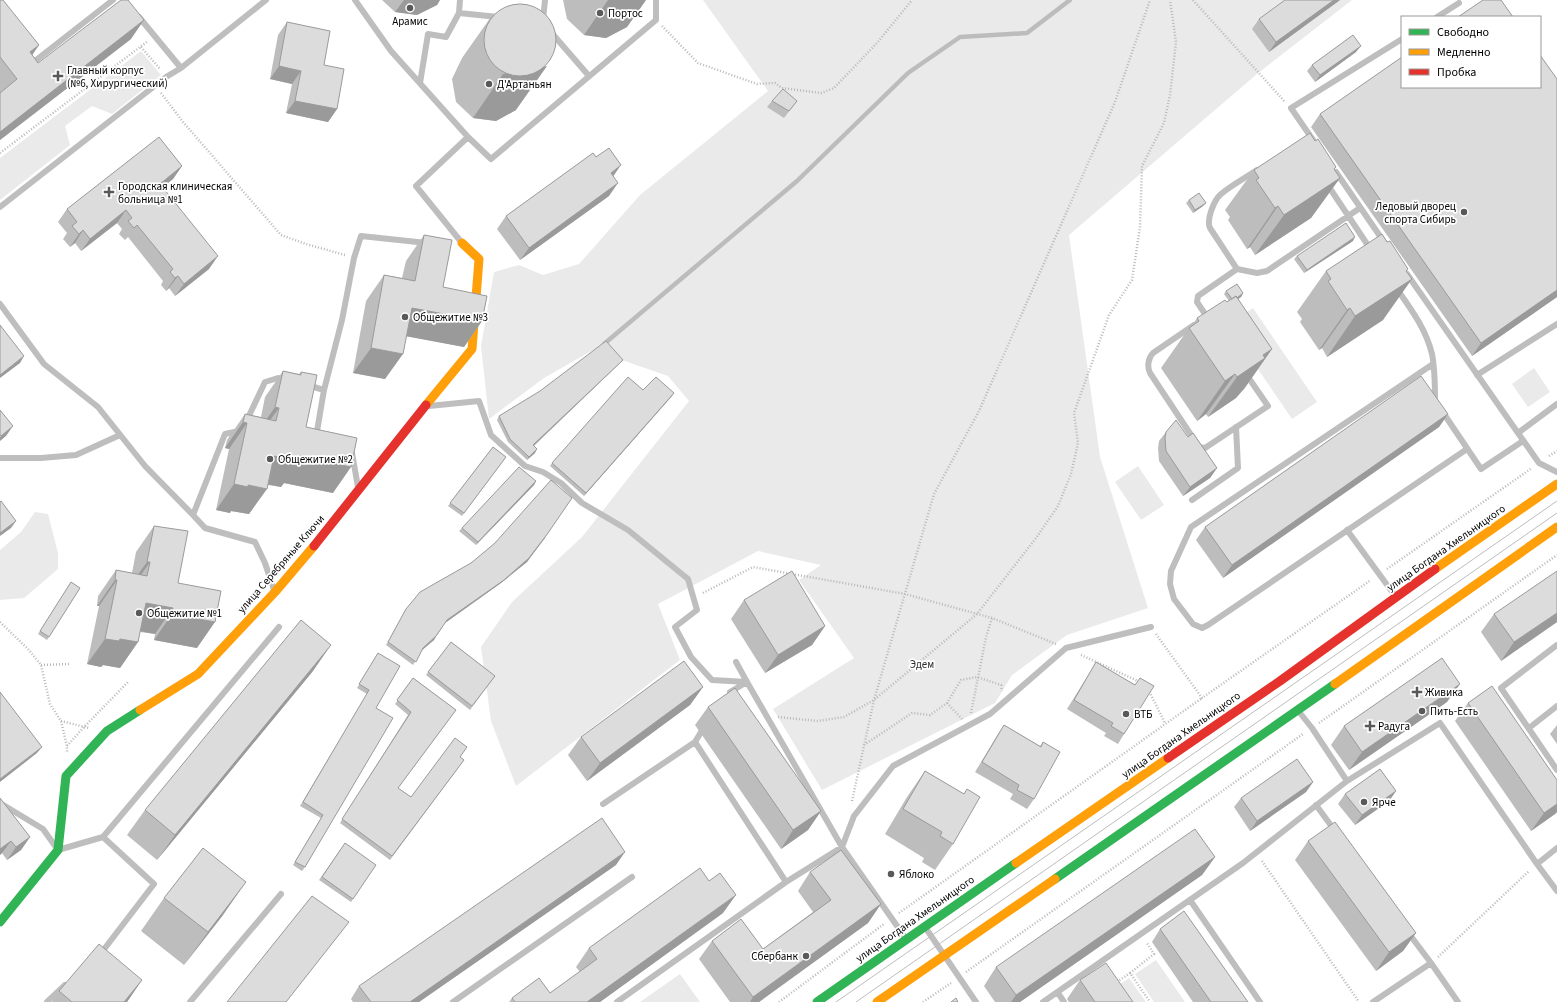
<svg xmlns="http://www.w3.org/2000/svg" width="1557" height="1002" font-family="'Source Sans 3',sans-serif">
<style>
.green{fill:#eaeaea}
.lines{fill:none;stroke-linecap:round;stroke-linejoin:round}
.stream{stroke:#bcbcbc;stroke-width:4.5}
.path{stroke:#b8b8b8;stroke-width:2.5;stroke-dasharray:1 2;stroke-linecap:butt}
.lane{stroke:#bebebe;stroke-width:6}
.fast{stroke:#30b455;stroke-width:9}
.slow{stroke:#ff9f0a;stroke-width:9}
.jam{stroke:#e5322d;stroke-width:9}
.tram{stroke:#bdbdbd;stroke-width:1}
.wall{fill:#bdbdbd}
.shaded-wall{fill:#9a9a9a}
.building{fill:#dcdcdc;stroke:#9a9a9a}
.poi-dot{fill:#595959;stroke:#fff;stroke-width:1.5}
.labels{text-anchor:middle;dominant-baseline:central;stroke-width:3.5;stroke-linejoin:round;paint-order:stroke}
.poi-label{font-size:11px;fill:#000;stroke:#fff;text-anchor:start}
.street-label{font-size:11px;fill:#000;stroke:#fff}
.park-label{font-size:11px;fill:#2f2f2f;stroke:#fff}
</style>
<rect width="100%" height="100%" fill="#fff"/>
<path class="green" d="M703 0H1352L1257 74 1069 235 1100 457 1148 608 1067 635 1012 675 995 703 822 790 773 709 854 658 799 580 821 565 758 551 658 604 680 660 516 786 491 721 481 647 512 602 582 537 689 401 668 376 593 350 544 378 489 419 481 346 494 272 519 265 543 275 579 264 640 195 768 91Z
M141 51 161 75 112 114 92 106 65 126 70 145 0 200V158Z
M1253 308 1317 402 1292 419 1228 325Z
M1534 368 1550 392 1528 407 1512 384Z
M1138 466 1164 505 1141 520 1115 482Z
M35 512 48 514 58 553V569L24 598 0 600V550L21 532Z
M1156 960 1185 1002H1154L1135 974Z
M680 974 700 1002H640Z
M1129 978 1146 1002H1111L1106 994Z"/>
<g class="lines">
<path class="stream" d="M604 344 797 181 908 73 960 37 1027 33 1070 0"/>
<path class="path" d="M1193 0 1285 102
M662 26 698 63 757 84 775 83 782 88 821 93 834 88 877 43 912 0
M141 47 160 69
M161 93 183 122 281 235 306 244 345 255
M0 153 148 41
M1549 456 1557 451
M1387 569 1532 468
M703 593 753 567 905 594 992 618 1056 644
M0 622 29 650 41 665 50 704 61 721 67 746V752
M1156 634 1202 698 1371 580
M1081 655 1140 682
M41 665 70 664
M1148 689 1165 723
M947 703 962 719
M971 713 986 637 992 618
M778 717 818 721 844 717 874 700 977 614 1036 538 1058 506 1071 474 1078 443 1074 413 1109 315 1132 280 1140 227 1142 166 1164 123 1170 95 1176 42 1170 0
M61 721 89 728
M1319 723 1557 555
M864 745 912 713 930 715 947 703 961 680 977 677 1001 685 1002 691
M67 746 84 727 129 681
M852 801 874 700 934 494 979 411 1115 102 1150 0
M1262 861 1359 1002
M899 913 1202 698
M1438 957 1529 871
M966 972 1303 734
M1130 973 1154 954 1147 943
M1117 982 1130 973 1150 1002
M779 1002 884 924
M923 1002 951 983"/>
<path class="lane" d="M355 0 391 51 468 137
M459 13 460 0
M139 17 181 68
M1437 17 1459 3
M543 20 545 0
M550 31 589 76
M31 64 113 0
M420 83 428 34 446 37 459 13 498 17
M1313 140 1291 108 1402 39
M1336 172 1384 242
M1327 184 1371 250
M0 207 166 77 181 68 266 0
M462 243 416 186 468 137 491 159 656 20V0
M1237 269 1257 273 1267 271 1360 208
M1407 274 1539 463 1557 472
M1397 289C1411 309 1426 329 1432 354 1435 369 1435 385 1435 400L1437 404
M0 304 44 364 98 407 145 466 193 515
M1209 320 1197 302 1198 296 1237 269 1210 228C1206 220 1214 200 1221 194 1232 185 1245 178 1257 170
M1194 325 1153 353C1148 358 1147 367 1150 373L1199 447 1205 448 1268 406 1246 374
M1433 364 1191 527 1171 571 1170 584 1174 599 1193 624 1202 628 1208 625 1467 449
M1477 375 1557 324
M307 385 324 390
M429 406 479 401 491 435 525 466 543 472 561 483 582 503 628 530 688 579 697 610 675 627 691 657 712 680 747 682
M1442 411 1481 469 1523 441
M246 422 265 382 278 378 286 380
M239 431 225 434 193 515 205 528 255 542 265 563 274 590
M1518 433 1557 404
M316 437 324 390 342 320 354 258 361 236 427 243
M352 453 358 487
M0 458H41L76 455 120 435
M1192 500 1238 468 1236 427
M1347 530 1393 593
M1557 645 1501 688 1557 770
M736 662 747 682
M730 692 747 682 842 847 904 936
M1529 728 1557 706
M695 742 704 727
M1347 781 1440 723 1537 864
M0 803 43 829 58 850 103 837 279 627
M603 804 695 742 786 882 617 1002
M1316 805 1335 831
M1557 848 1537 864 1557 891
M786 882 842 847 854 816 893 766 990 714 1066 648 1151 627
M1190 900 1260 1002
M927 930 976 1002
M1407 931 1431 963
M100 953 105 948 154 884 103 837
M1058 993 1064 1002
M47 1002 65 985
M190 1002 281 894
M453 1002 632 877
M1043 1002 1243 863 1347 781 1312 728 1300 713
M1373 1002 1431 963 1458 1002"/>
<path class="fast" d="M1055 879 1335 684
M0 922 58 850 66 776 107 731 140 710
M817 1002 1016 863"/>
<path class="slow" d="M426 405 472 349 479 259 462 243
M1435 569 1557 484
M1335 684 1557 527
M140 710 198 674 275 592 314 546
M1016 863 1168 758
M877 1002 1055 879"/>
<path class="jam" d="M314 546 426 405
M1168 758 1280 681 1435 569"/>
<path class="tram" d="M836 1002 1557 501
M856 1002 1557 513"/>
</g>
<path class="wall" d="M0 0 39 45 32 55 38 63 131 39 0 140Z
M382 0H440L437 5 417 15 395 12Z
M563 0H646L627 27 606 38 584 35 567 19Z
M1340 0 1269 52 1252 29 1259 19Z
M493 14 516 110 496 121 473 118 456 102 452 79 462 58Z
M287 22 324 65 337 109 328 122 286 113 292 84 270 79 278 35Z
M1356 52 1315 82 1307 71 1312 65Z
M772 101H797L784 118 767 107Z
M1320 114 1557 297 1472 356 1311 127Z
M1315 141 1340 178 1311 218 1255 255 1250 247 1247 249 1228 220 1230 217 1225 210 1254 170Z
M596 157 613 176 609 196 520 260 497 229 506 216Z
M182 166 173 179 163 187 209 269 175 296 169 288 166 291 161 285 163 281 128 237 125 240 119 234 122 229 117 223 81 251 75 243 70 247 63 239 67 233 58 222 67 209Z
M1189 200 1203 206 1193 213 1186 203Z
M424 235 443 287 482 321 464 347 407 336 385 379 353 373 366 301 384 275 402 278 406 261Z
M1353 241 1304 273 1294 259 1297 256Z
M1326 271 1407 272 1383 320 1327 357 1322 348 1319 350 1300 322 1302 319 1297 312Z
M1226 291 1243 293 1241 297 1238 299 1272 349 1244 389 1242 391 1236 398 1208 417 1206 414 1197 421 1161 368 1189 328 1192 326 1197 318 1229 301 1224 294Z
M623 360 620 363 534 446 535 453 527 460 508 442 497 420 499 416Z
M283 371 299 374 301 372 306 427 333 493 284 483 281 487 268 485 249 514 231 511 230 513 216 510 229 449 225 448 227 440 245 414 261 417 265 397Z
M643 390 672 396 584 496 550 466 552 463Z
M1448 414 1439 427 1223 578 1196 540 1205 527Z
M1166 432 1217 468 1210 478 1183 496 1159 461 1158 448 1159 441Z
M493 447 506 457 462 516 448 506Z
M536 481 534 485 476 545 459 531 462 528Z
M154 526 178 583 197 648 154 640 155 634 140 632 138 642 120 668 103 665 101 667 87 664 99 606H97L98 596 116 570 132 573 136 552Z
M546 537 527 562 501 583 445 623 434 640 422 650 413 665 386 645 406 609Z
M71 582 80 588 47 640 38 634Z
M744 600 825 626 812 645 765 673 731 619Z
M1494 614 1557 622 1501 661 1481 632Z
M451 642 495 676 470 710 426 675Z
M378 653 376 708 305 867 302 871 293 865 321 818 300 806 367 694 357 688Z
M1096 662 1135 685 1140 678 1124 734 1118 744 1104 736 1106 733 1067 709 1090 672Z
M313 671 157 860 127 835 145 810Z
M413 678 456 710 398 788 411 797 460 757 464 760 390 860 340 823 408 715 395 704Z
M703 687 690 705 587 781 568 755 581 737Z
M1447 702 1349 770 1331 745 1344 726Z
M1468 703 1557 780V812L1555 814 1531 831 1455 721Z
M708 707 821 811 808 830 781 849 695 725Z
M1004 725 1040 746 1043 742 1034 799 1027 809 1010 799 1013 794 975 772 998 734Z
M1557 725V744L1550 734Z
M925 771 964 794 967 789 953 844 935 870 922 862 924 858 885 834 907 797Z
M1313 782 1306 792 1250 831 1234 807 1241 798Z
M1396 791 1389 801 1355 825 1338 804 1345 794Z
M0 798 30 837 21 850 7 860 2 853 0 855Z
M1308 841 1416 933 1403 951 1376 971 1295 860Z
M345 843 353 899 351 902 319 880Z
M1215 857 1202 875 1020 1002H995L984 986 996 967Z
M616 865 419 1002H353L351 999 359 986Z
M810 872 881 904 868 923 759 1002H730L699 959 712 941 763 949 813 912 798 891Z
M164 898 223 915 184 965 141 931Z
M723 913 600 1002H509L512 998 550 993 580 972 576 967 589 948Z
M1160 929 1248 1002H1193L1152 942Z
M142 980 127 1002H52L59 991Z
M1080 980 1133 1002H1069L1067 999Z"/>
<path class="shaded-wall" d="M404 0H440L437 5 417 15 395 12Z
M608 0H646L627 27 606 38 584 35Z
M1334 0H1340L1269 52 1276 42Z
M144 20 131 39 0 140V132Z
M39 45 26 64 30 52Z
M1361 46 1356 52 1315 82 1320 75Z
M279 66 301 71 292 84 270 79Z
M547 66 516 110 496 121 473 118 503 74Z
M295 101 337 109 328 122 286 113Z
M621 165 612 178 611 173Z
M182 166 173 179 151 196 160 184Z
M1336 167 1320 190 1340 178 1311 218 1255 255 1284 215Z
M618 183 609 196 520 260 529 248Z
M1206 203 1203 206 1193 213 1195 210Z
M1278 206 1250 247 1247 249 1275 208Z
M126 210 117 223 81 251 90 239Z
M83 230 75 243 70 247 79 234Z
M1355 237 1353 241 1304 273 1307 270Z
M218 256 209 269 175 296 184 284Z
M1408 269 1392 292 1412 279 1383 320 1327 357 1355 316Z
M178 276 169 288 166 291 175 278Z
M1557 290V297L1472 356 1481 343Z
M1243 293 1241 297 1231 304 1233 300Z
M412 308 482 321 464 347 394 334Z
M1350 308 1322 348 1319 350 1347 310Z
M371 348 403 354 385 379 353 373Z
M1272 349 1244 389 1242 391 1236 398 1208 417 1237 377 1263 355Z
M24 356 20 363 0 378V375Z
M623 360 620 363 531 448 533 445Z
M1235 374 1206 414 1197 421 1225 381Z
M674 393 672 396 584 496 586 493Z
M275 407 279 408 260 434 257 433Z
M1448 414 1439 427 1223 578 1232 565Z
M243 422 247 423 229 449 225 448Z
M13 426 6 436 0 441V437L1 436Z
M537 449 535 453 527 460 529 457Z
M274 456H300L351 467 333 493 284 483 281 487 256 482Z
M1217 468 1210 478 1183 496 1190 487Z
M536 481 534 485 476 545 478 542Z
M234 484 248 485 267 489 249 514 231 511 230 513 216 510Z
M16 521 11 528 0 536V533Z
M548 533 527 562 501 583 445 623 447 620Z
M147 562H150L132 588 129 587Z
M115 580H117L99 606H97Z
M146 603 173 608 155 634 128 629Z
M1557 613V622L1501 661 1514 642Z
M172 614 215 622 197 648 154 640Z
M825 626 812 645 765 673 778 655Z
M436 636 434 640 421 651 423 648Z
M105 639H120L138 642 120 668 103 665 101 667 87 664Z
M331 645 313 671 157 860 175 835Z
M1460 684 1447 702 1349 770 1362 752Z
M703 687 690 705 587 781 600 763Z
M42 747 37 753 0 782V779Z
M1313 782 1306 792 1250 831 1257 821Z
M1396 791 1389 801 1355 825 1362 815Z
M1557 804V812L1555 814 1531 831 1544 813Z
M821 811 808 830 781 849 793 830Z
M30 837 21 850 7 860 16 847Z
M11 841 2 853 0 855V849Z
M625 852 616 865 419 1002H410Z
M1215 857 1202 875 1020 1002H1011L1016 995Z
M246 882 223 915 184 965 208 932Z
M736 895 723 913 600 1002H587Z
M881 904 868 923 759 1002H750L753 997Z
M1416 933 1403 951 1376 971 1389 952Z
M142 980 127 1002H124Z"/>
<path class="building" d="M0 0H3L39 45 30 52 38 63 121 0H128L144 20 0 132V93L17 79 0 57Z
M1285 0H1334L1276 42 1259 19Z
M1483 0H1501L1513 17H1458Z
M484 40a36 36 0 1 1 72 0a36 36 0 1 1-72 0Z
M287 22 330 31 324 65 344 69 337 109 295 101 301 71 279 66Z
M1353 35 1361 46 1320 75 1312 65Z
M1540 55 1557 79V290L1481 343 1320 114 1402 57V87H1540Z
M783 89 797 101 789 111 772 101Z
M1310 133 1315 141 1318 139 1336 167 1334 169 1340 178 1284 215 1278 206 1275 208 1256 180 1259 178 1254 170Z
M159 137 182 166 160 184 218 256 184 284 178 276 175 278 170 272 173 269 137 225 134 228 128 221 132 218 126 210 90 239 83 230 79 234 72 226 77 222 67 209Z
M609 148 621 165 611 173 618 183 529 248 506 216 593 153 596 157Z
M1199 193 1206 203 1195 210 1189 200Z
M1346 223 1355 237 1307 270 1297 256Z
M1382 234 1387 242 1390 241 1408 269 1406 271 1412 279 1355 316 1350 308 1347 310 1328 281 1331 279 1326 271Z
M424 235 452 240 443 287 487 296 482 321 412 308 403 354 371 348 384 275 415 281Z
M1237 284 1243 293 1237 298 1236 296 1232 299 1226 291Z
M1236 296 1272 349 1263 355 1265 358 1237 377 1235 374 1225 381 1189 328 1199 321 1197 318 1225 300 1227 302Z
M0 325 24 356 0 375Z
M606 341 623 360 533 445 537 449 529 457 510 439 499 416 540 391Z
M283 371 301 375V372L317 375 306 427 357 438 351 467 300 456 299 462 274 456 267 489 248 485V487L234 484 247 423 243 422 245 414 276 421 279 408 275 407Z
M1421 376 1448 414 1232 565 1205 527Z
M628 377 643 390 656 377 674 393 586 493 552 463Z
M0 410 13 426 1 436 0 435Z
M1176 420 1188 437 1193 433 1217 468 1190 487 1166 451 1165 438 1166 432Z
M493 447 506 457 464 513 450 503Z
M519 467 536 481 478 542 462 528Z
M551 480 572 498 548 533 529 558 504 580 447 620 436 636 423 648 416 662 388 642 406 609 420 592 471 563 495 543Z
M1 501 16 521 0 533V502Z
M154 526 188 531 178 583 221 591 215 622 172 614 173 608 146 603 138 642 120 639 119 641 105 639 117 580H115L116 570 147 576 150 562H147Z
M792 571 825 626 778 655 744 600Z
M1557 571V613L1514 642 1494 614Z
M71 582 80 588 49 637 40 631Z
M301 620 331 645 175 835 145 810Z
M451 642 495 676 472 706 428 672Z
M378 653 400 666 376 708 393 718 305 867 295 862 323 815 303 802 369 690 359 684Z
M1442 658 1460 684 1362 752 1344 726Z
M684 661 703 687 600 763 581 737Z
M1096 662 1135 685 1140 678 1154 686 1124 734 1111 726 1113 723 1074 700Z
M413 678 456 710 398 788 411 797 455 738 467 747 460 757 464 760 392 856 342 819 411 712 397 700Z
M1492 686 1557 780V804L1544 813 1468 703Z
M735 688 821 811 793 830 708 707Z
M0 692 42 747 0 779Z
M1004 725 1041 747 1043 742 1060 752 1034 799 1017 790 1019 785 982 762Z
M1297 759 1313 782 1257 821 1241 798Z
M1380 769 1396 791 1362 815 1345 794Z
M925 771 964 794 967 789 980 797 953 844 940 836 942 832 903 809Z
M0 798 30 837 16 847 11 841 0 849Z
M602 818 625 852 410 1002H371L359 986Z
M1335 822 1416 933 1389 952 1308 841Z
M1195 829 1215 857 1016 995 996 967Z
M345 843 376 865 353 899 322 877Z
M203 848 246 882 208 932 164 898Z
M841 850 881 904 753 997 712 941 741 919 763 949 831 900 810 872Z
M700 868 709 881 720 873 736 895 587 1002H515L512 998 539 978 550 993 597 959 589 948Z
M312 896 349 922 286 1002H227Z
M1184 911 1248 1002H1211L1160 929Z
M99 944 142 980 124 1002H72L59 991Z
M1106 963 1133 1002H1095L1080 980Z
M956 998 958 1002H951Z"/>
<g class="poi-dot">
<circle cx="410" cy="8" r="4"/>
<circle cx="600" cy="13" r="4"/>
<path d="M56 70h4v4h4v4h-4v4h-4v-4h-4v-4h4z"/>
<circle cx="489" cy="84" r="4"/>
<path d="M107 186h4v4h4v4h-4v4h-4v-4h-4v-4h4z"/>
<circle cx="1464" cy="212" r="4"/>
<circle cx="405" cy="317" r="4"/>
<circle cx="270" cy="459" r="4"/>
<circle cx="139" cy="613" r="4"/>
<path d="M1415 686h4v4h4v4h-4v4h-4v-4h-4v-4h4z"/>
<circle cx="1422" cy="711" r="4"/>
<circle cx="1126" cy="714" r="4"/>
<path d="M1368 720h4v4h4v4h-4v4h-4v-4h-4v-4h4z"/>
<circle cx="1364" cy="802" r="4"/>
<circle cx="891" cy="874" r="4"/>
<circle cx="806" cy="956" r="4"/>
</g>
<g class="labels">
<g class="poi-label">
<text x="608" y="13">Портос</text>
<text x="410" y="21" text-anchor="middle">Арамис</text>
<text x="67" y="70">Главный корпус<tspan x="67" dy="13">(№6, Хирургический)</tspan></text>
<text x="497" y="84">Д'Артаньян</text>
<text x="118" y="186">Городская клиническая<tspan x="118" dy="13">больница №1</tspan></text>
<text x="1456" y="206" text-anchor="end">Ледовый дворец<tspan x="1456" dy="13">спорта Сибирь</tspan></text>
<text x="413" y="317">Общежитие №3</text>
<text x="278" y="459">Общежитие №2</text>
<text x="147" y="613">Общежитие №1</text>
<text x="1425" y="692">Живика</text>
<text x="1430" y="711">Пить-Есть</text>
<text x="1134" y="714">ВТБ</text>
<text x="1378" y="726">Радуга</text>
<text x="1372" y="802">Ярче</text>
<text x="899" y="874">Яблоко</text>
<text x="798" y="956" text-anchor="end">Сбербанк</text>
</g>
<g class="street-label">
<text transform="translate(1446 548) rotate(-35)">улица Богдана Хмельницкого</text>
<text transform="translate(281 564) rotate(-49)">улица Серебряные Ключи</text>
<text transform="translate(1181 735) rotate(-35)">улица Богдана Хмельницкого</text>
<text transform="translate(915 919) rotate(-35)">улица Богдана Хмельницкого</text>
</g>
<g class="park-label">
<text x="922" y="664">Эдем</text>
</g>
</g>
<rect x="1401" y="16" width="140" height="72" fill="#ffffff" stroke="#999999"/>
<rect x="1409" y="29" width="20" height="6" fill="#30b455" stroke="#999999"/>
<text x="1437" y="36" font-size="12" fill="#000000">Свободно</text>
<rect x="1409" y="49" width="20" height="6" fill="#ff9f0a" stroke="#999999"/>
<text x="1437" y="56" font-size="12" fill="#000000">Медленно</text>
<rect x="1409" y="69" width="20" height="6" fill="#e5322d" stroke="#999999"/>
<text x="1437" y="76" font-size="12" fill="#000000">Пробка</text>
</svg>
